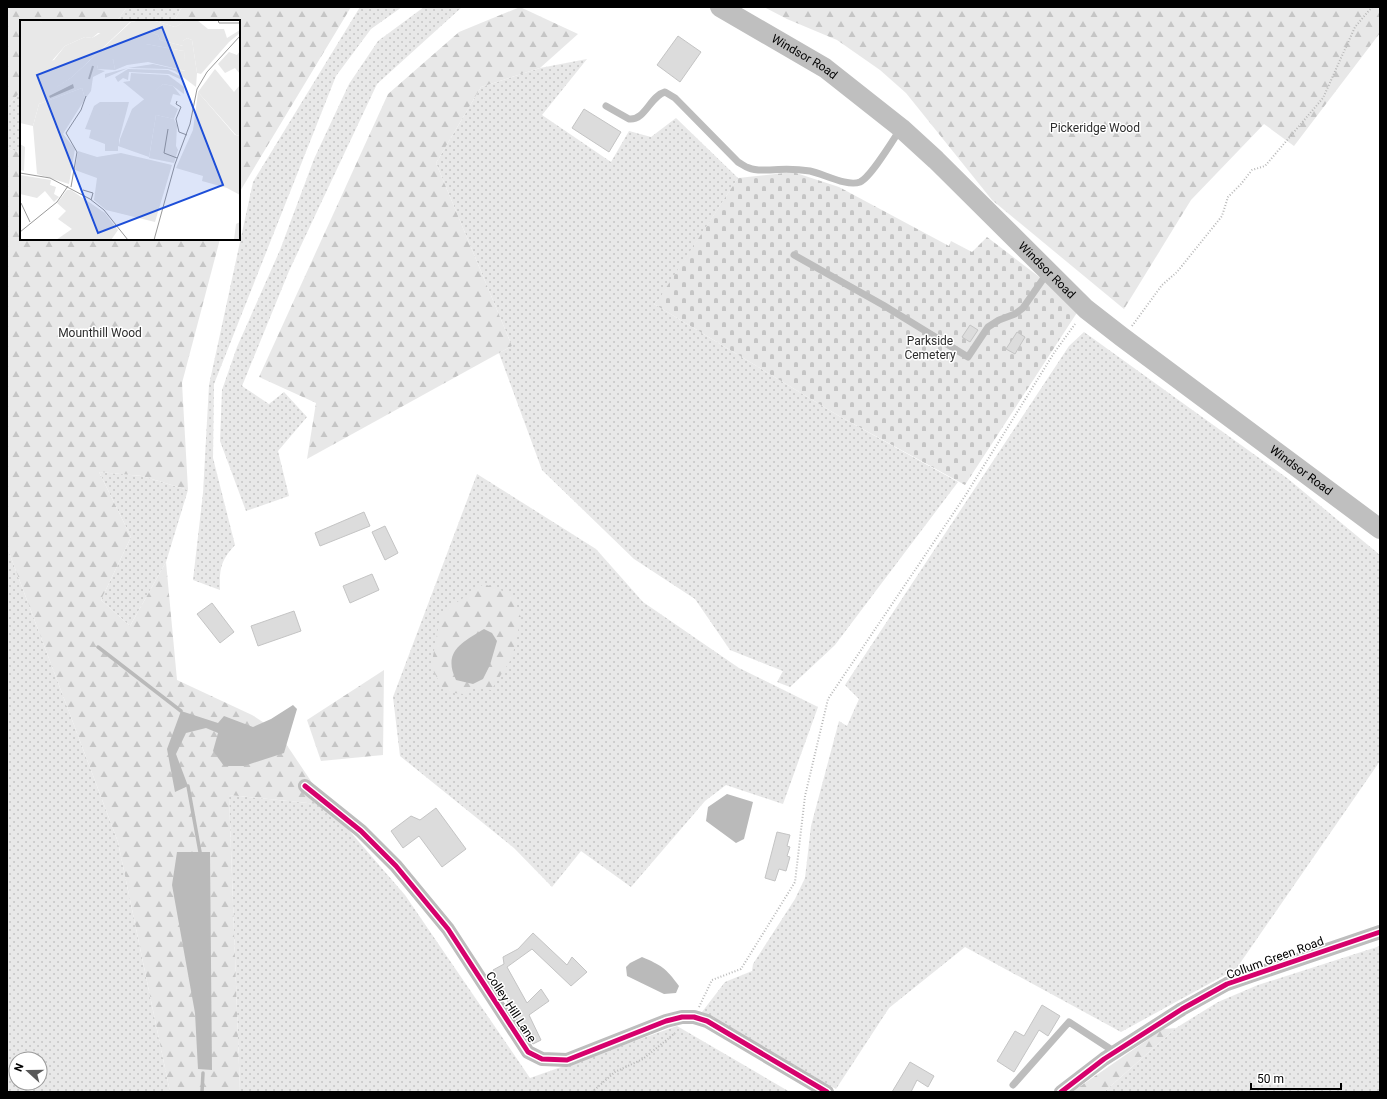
<svg xmlns="http://www.w3.org/2000/svg" width="1387" height="1099" font-family="Roboto,sans-serif">
<style>
.grass{fill:url(#grass-dots);fill-rule:evenodd}
.forest{fill:url(#forest-firs)}
.cemetery{fill:url(#cemetery-stones)}
.water{fill:#bababa}
.lines{fill:none;stroke-linecap:round;stroke-linejoin:round}
.stream{stroke:#bababa;stroke-width:3.5}
.building{fill:#dcdcdc;stroke:#c4c4c4}
.path{stroke:#b8b8b8;stroke-width:2;stroke-dasharray:1 2;stroke-linecap:butt}
.service{stroke:#bdbdbd;stroke-width:7}
.minor{stroke:#bdbdbd;stroke-width:14}
.secondary{stroke:#bfbfbf;stroke-width:20}
.cycleway-casing{stroke:#fff;stroke-width:8}
.cycleway{stroke:#d6006c;stroke-width:5}
.labels{text-anchor:middle;dominant-baseline:central;stroke-width:3;stroke-linejoin:round;paint-order:stroke}
.street-label{font-size:12px;fill:#000;stroke:#fff}
.park-label{font-size:12px;fill:#2d2d2d;stroke:#fff}
.inset-river{fill:none;stroke:#bababa;stroke-width:2}
.inset-road{fill:none;stroke:#999;stroke-width:1}
.view{fill:#1d4ed8;fill-opacity:0.15;stroke:#1d4ed8;stroke-width:2}
.inset-edge{fill:none;stroke:#000;stroke-width:2}
</style>
<defs>
<pattern id="grass-dots" width="8" height="8" patternUnits="userSpaceOnUse"><rect width="8" height="8" fill="#e8e8e8"/><path d="M2 2h.1M6 6h.1" fill="none" stroke="#c5c5c5" stroke-width="1.8" stroke-linecap="round"/></pattern>
<pattern id="forest-firs" width="22" height="20" patternUnits="userSpaceOnUse"><rect width="22" height="20" fill="#e8e8e8"/><path d="M5 1l3.5 6h-7zM16 11l3.5 6h-7z" fill="#c5c5c5"/></pattern>
<pattern id="cemetery-stones" width="16" height="16" patternUnits="userSpaceOnUse"><rect width="16" height="16" fill="#e8e8e8"/><path d="M2 7V4a2 2 0 0 1 4 0v3zM10 15v-3a2 2 0 0 1 4 0v3z" fill="#c5c5c5"/></pattern>
</defs>
<rect width="100%" height="100%" fill="#fff"/>
<path class="grass" d="M127 7H182L174 21H117Z
M360 7H402L371 29 336 76 214 384 213 458 235 545C221 560 219 569 220 590L193 580 203 493 209 385 253 182Z
M424 7H462L377 84 289 271 242 386 269 404 284 392 307 417 278 451 289 496 246 511 220 441 222 390 237 347 280 250 314 159 349 84 378 41Z
M587 59 542 115 611 162 629 131 651 137 676 118 738 178 660 298 654 304 839 416 958 482 835 645 790 687 777 682 783 671 730 650 695 599 634 559 542 470 499 353 512 346 436 163 481 87 540 68Z
M21 91V153L7 148V107Z
M1084 332 1287 478 1380 555V761L1236 969 1121 1032 965 947 889 1008 836 1089 702 1012 725 982 752 971 753 964 795 899 805 878 811 826 839 721 847 726 859 699 845 685 1069 346Z
M99 472 142 476 188 490 166 562 130 626 101 600 131 537Z
M477 474 596 549 643 602 739 668 818 707 783 804 726 785 705 801 631 887 581 851 552 887 514 848 400 756 393 697Z
M7 547 118 842 170 1092H7ZM16 1059H40V1083H16Z
M229 795 327 805 405 895 530 1078 677 1026 790 1092H240Z
M1380 946V1092H1104L1176 1028 1218 1002 1258 985Z"/>
<path class="forest" d="M7 7H127L117 21H21V91L7 107Z
M182 7H351L239 193V21H174Z
M520 7 578 34 540 68 481 87 436 163 512 346 307 459 316 403 259 377 388 94 459 32Z
M764 7H1380V33L1294 146 1264 124 1191 200 1124 309 992 200 906 93 880 70 837 40 787 19Z
M7 148 21 153V239H220L182 383 188 490 142 476 99 472 131 537 101 600 130 626 166 562 177 680 252 715 278 732 327 805 229 795 240 1092H170L118 842 7 547Z
M484 584 513 595 521 618 512 658 491 690 470 687 464 694 445 692 431 667 441 613Z
M384 670 383 755 321 761 307 720Z
M1176 1028 1104 1092H1072L1163 1029Z"/>
<path class="cemetery" d="M793 172 839 187 949 246 951 241 972 252 987 237 1080 308 965 485 839 416 654 304 658 300 738 178Z"/>
<path class="water" d="M484 629 492 633 497 641 490 665 483 679 473 684 456 680C442 651 463 642 484 629Z
M293 705 297 709 284 753 244 766H224L213 751 218 733 206 728 186 733 176 754 188 786 175 792 167 749 181 711 218 723 224 716 253 727 271 719Z
M727 794 753 802 744 839 736 843 706 821 708 807Z
M177 852H210L212 1070 198 1069 195 1013 172 885Z
M642 957C661 965 666 968 679 986L676 993 664 994 627 976 626 967 630 963Z"/>
<g class="lines">
<path class="stream" d="M98 647 181 711
M188 786 200 852
M202 1092 203 1073"/>
</g>
<path class="building" d="M678 36 701 52 680 82 657 65Z
M584 109 621 132 609 152 572 128Z
M970 325 978 330 970 342 962 337Z
M1017 332 1025 337 1015 354 1006 349Z
M364 512 370 526 320 546 315 533Z
M385 526 398 553 385 560 372 532Z
M372 574 379 590 350 603 343 586Z
M212 603 234 632 220 643 197 614Z
M294 611 301 631 258 646 251 626Z
M436 808 466 849 442 867 419 836 403 848 391 831 411 816 420 820Z
M777 832 790 835 787 846 790 847 787 856 790 857 786 871 779 869 775 881 765 878Z
M533 933 567 965 572 957 587 972 571 986 532 949 507 967 527 1003 541 989 549 1001 529 1015 541 1040 533 1044 515 1017 493 970 504 964 503 957 518 949Z
M1042 1005 1060 1016 1048 1036 1039 1030 1014 1072 997 1061 1015 1031 1024 1036Z
M910 1062 934 1076 928 1087 917 1080 911 1092H892Z"/>
<g class="lines">
<path class="path" d="M1132 326 1162 285 1177 272 1222 216 1228 197 1241 184 1252 170 1265 166 1323 98 1355 27 1372 7
M699 1007 712 980 741 969 795 882 805 796 828 699 965 496 1054 353 1075 324
M592 1092 615 1072 643 1059 675 1033"/>
<path class="service" d="M606 106 629 119C645 121 650 96 665 92L675 98 738 162C742 164 745 167 749 168 755 171 763 170 770 170 783 169 797 169 810 171 824 174 847 187 860 182 871 177 893 140 901 128
M794 255 883 305 968 357 988 327 999 320 1015 314 1023 308 1048 272
M1013 1085 1069 1022 1115 1052"/>
<path class="minor" d="M305 786 361 831 396 866 448 929 528 1052 542 1059 567 1060 666 1021 682 1017H694L707 1021 827 1092
M1061 1092 1104 1059 1182 1009 1227 984 1380 932"/>
<path class="secondary" id="s1" d="M720 7 825 68 901 128 936 160 1086 309 1122 337 1380 529"/>
<defs>
<path id="cycleway" d="M305 786 361 831 396 866 448 929 528 1052 542 1059 567 1060 666 1021 682 1017H694L707 1021 827 1092
M1061 1092 1104 1059 1182 1009 1227 984 1380 932"/>
</defs>
<use href="#cycleway" class="cycleway-casing"/>
<use href="#cycleway" class="cycleway"/>
</g>
<g class="labels">
<g class="street-label">
<text stroke="none"><textPath href="#s1" startOffset="98">Windsor Road</textPath></text>
<text stroke="none"><textPath href="#s1" startOffset="422">Windsor Road</textPath></text>
<text stroke="none"><textPath href="#s1" startOffset="746">Windsor Road</textPath></text>
<text transform="translate(1275 958) rotate(-20)">Collum Green Road</text>
<text transform="translate(511 1007) rotate(57)">Colley Hill Lane</text>
</g>
<g class="park-label">
<text x="1095" y="128">Pickeridge Wood</text>
<text x="100" y="333">Mounthill Wood</text>
<text x="930" y="341">Parkside<tspan x="930" dy="14">Cemetery</tspan></text>
</g>
</g>
<g transform="translate(20 20)">
<rect width="220" height="220" fill="#fff"/>
<path d="M0 0H18L22 3V43L34 40 45 26 65 17 72 18 103 0H121L110 2 52 57 22 77H0ZM132 0H169L155 7ZM126 11 138 15 140 20 163 26V21L167 18 172 20 177 53 176 67 155 51 148 49 108 48 85 58V54L108 48 133 44 165 51 164 31 126 24ZM220 31V54L215 48 205 53 198 44 209 32 217 35ZM93 39 95 50 77 49 78 45ZM108 49 148 50 160 56 164 61 149 54 109 52 108 60 103 58 98 62 95 57ZM195 49 214 72 220 65V116L216 115 178 72ZM143 64 153 66 161 76 153 74 150 84 158 89 154 99 136 95 129 137 98 126V131H85V124L69 118 71 110 65 109 74 86 80 82H109L99 120 100 125V119L112 89ZM62 68 65 79 43 114 55 129 49 164 17 154 13 106 19 84ZM0 124 5 127 4 151 0 150ZM58 131 77 137 101 133 152 145 135 202 86 190 74 180 77 158 55 150ZM47 170H51L85 193 98 210 91 220H36L52 209 38 199 46 191 37 183ZM220 202V220H214L216 204Z" fill="#e8e8e8"/>
<path d="M18 0H103L84 14 78 13 72 18 65 17 45 26 30 43H21L16 19 22 3ZM121 0H132L155 7 168 0H177L188 9H204L207 18 220 10V13L209 22 181 54 177 53 172 20 167 18 163 21V26L140 20 138 15 126 11V24L164 31 166 51 128 42 107 45 95 50 93 39 87 45H78L77 49 85 51 73 57 71 71 65 79 62 68 19 84 13 106 0 103V77L22 76 52 57 111 2ZM111 53 148 55 164 67V74L153 66 143 64 125 80 103 62 110 61ZM178 72 215 115 220 116V175L207 168 182 161 183 156 156 148 173 110ZM84 89a6 6 0 1 1 12 0a6 6 0 1 1-12 0ZM0 155 31 160 30 165 36 167 34 174 39 177 34 182 25 171 17 178 0 174Z" fill="#e8e8e8"/>
<path d="M136 95 154 99 157 105 156 126 158 130 154 143 129 138Z" fill="#e8e8e8"/>
<path d="M53 64 54 68 30 78 29 76Z" fill="#bababa"/>
<path class="inset-river" d="M69 59 73 46"/>
<path class="inset-road" d="M198 0 199 3H220M157 81 156 84 161 87 156 99 159 112 167 115M148 109 144 133 157 138M0 153 30 158 70 179 84 190 108 220M51 167 57 132 46 113 61 90 66 76M63 170 73 173 71 180M1 183 10 202M0 212 37 182 48 166M134 220 155 144 170 104 177 69 187 52 220 16"/>
<path class="view" d="M142 7 203 165 78 213 17 55Z"/>
<rect width="220" height="220" class="inset-edge"/>
</g>
<rect width="1387" height="1099" fill="none" stroke="#000000" stroke-width="16"/>
<g transform="translate(28 1071) rotate(291)"><circle r="19" fill="#ffffff" stroke="#999999"/>
<path d="M0-3L7 15L0 10L-7 15Z" fill="#595959"/>
<text y="-6" font-size="11" font-weight="bold" text-anchor="middle" fill="#000000">N</text>
</g>
<path d="M1251 1083v6h90v-6" fill="none" stroke="#000000" stroke-width="2"/>
<text x="1257" y="1083" font-size="12" fill="#000000" stroke="#ffffff" stroke-width="3" paint-order="stroke">50 m</text>
</svg>
